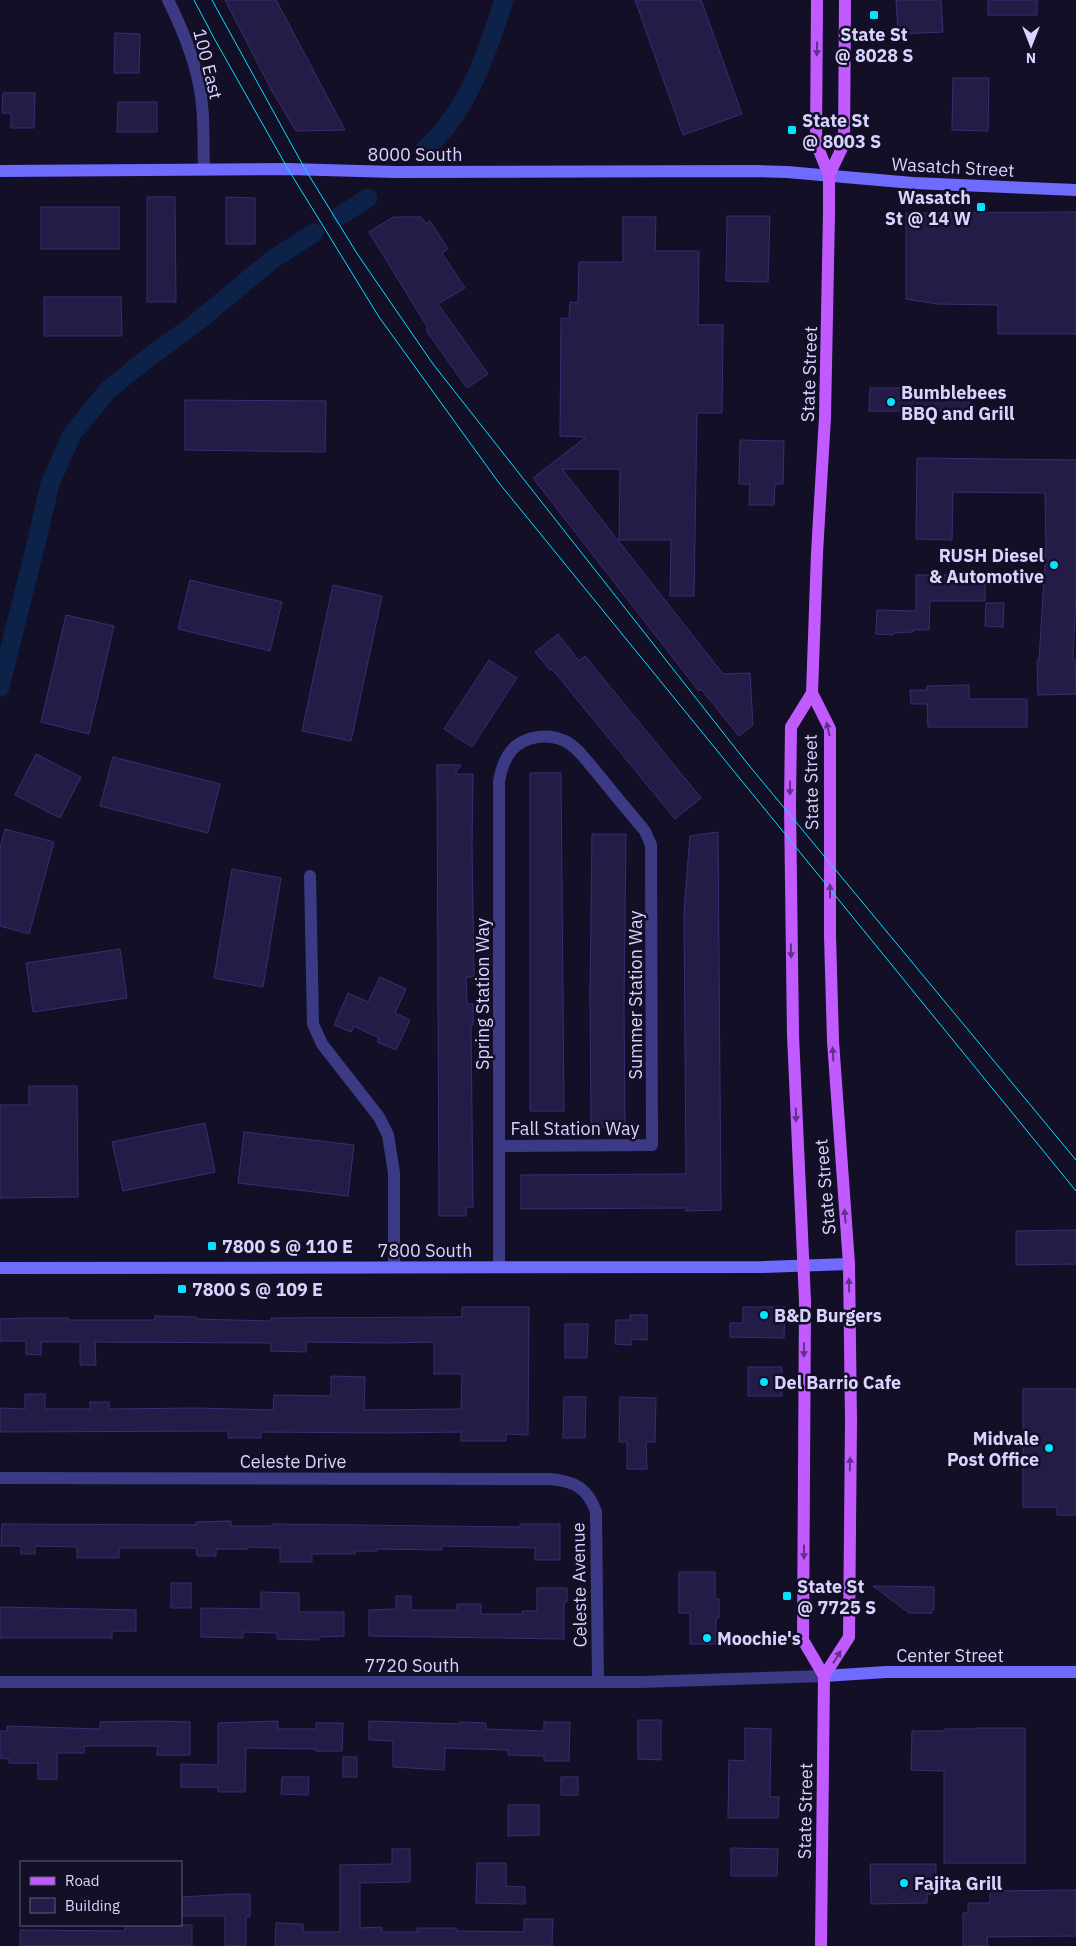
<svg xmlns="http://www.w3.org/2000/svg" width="1076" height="1946" font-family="'IBM Plex Sans',sans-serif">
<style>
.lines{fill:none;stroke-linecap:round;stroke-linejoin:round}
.canal{stroke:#0c2248;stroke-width:19}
.building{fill:#241b47;stroke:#3b2d73}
.street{stroke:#3d3a85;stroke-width:12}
.secondary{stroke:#6f6bff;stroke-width:12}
.primary{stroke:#c25bff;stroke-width:12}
.tram{stroke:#00e5ff;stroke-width:1}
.oneway{fill:#623188}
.poi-dot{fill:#00e5ff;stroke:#130f26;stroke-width:2}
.labels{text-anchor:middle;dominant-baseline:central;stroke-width:5;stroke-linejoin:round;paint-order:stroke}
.poi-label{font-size:18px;font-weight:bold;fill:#d9d4ff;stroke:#130f26;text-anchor:start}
.street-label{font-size:18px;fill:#d9d4ff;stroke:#130f26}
</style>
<rect width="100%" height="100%" fill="#130f26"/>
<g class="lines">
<path class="canal" d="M425 149C468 112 487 52 504 0
M341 215 368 198
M0 687 36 544 50 484 72 434 108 390 148 358 192 326 273 259 314 233"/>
</g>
<path class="building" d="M225 0H276L345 130 296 131 272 91Z
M635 0H701L742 114 683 135Z
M896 0H941L943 32 898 34Z
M988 0H1037V15H988Z
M115 33 140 34 139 73H114Z
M953 78H989L988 131 952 130Z
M3 93H35L34 128H11V113H2Z
M118 102H157V132H117Z
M147 197H175L176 302H147Z
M226 197 255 198V244H226Z
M41 207H119V249H41Z
M1076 212V334H998V305L937 304 906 299V213Z
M727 216H770L768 282 726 281Z
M393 217H421L426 224 430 221 448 249 442 253 465 288 438 304 488 374 467 388 426 330 428 328 369 232Z
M623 217H656L655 251H699L698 325H723L722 413H697L694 596H670L671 540H619L620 469H562L723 674 750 673 753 725 739 736 701 689 699 691 533 478 586 437 560 436 561 318 569 319 570 302 578 303 579 262H623Z
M44 297H121L122 336H44Z
M870 388H969V411H869Z
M185 400 326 401 325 452 185 450Z
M740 440 784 441 783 484H775L774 505H749L750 484H739Z
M917 458 1076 460V593L1073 659H1075L1076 694 1038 695 1037 660H1039L1046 547 1045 493 953 492 952 540 916 539Z
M916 575H985V601H930L929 630H913V632L893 633V635L876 634 877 610 916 611Z
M190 580 282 602 270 651 178 629Z
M333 585 382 596 351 741 302 731Z
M986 603H1004L1003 627 985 626Z
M66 615 114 626 89 734 41 722Z
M558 634 579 661 585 656 701 798 675 819 552 669 550 670 535 652Z
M489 660 517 678 472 747 444 729Z
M969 685V699H1027V727H928L927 704H911L910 690H927V686Z
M36 754 81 777 60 818 15 795Z
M113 757 220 784 208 833 100 806Z
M437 765H461L455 774H473L472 847 474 977H466L467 1004H473V1025H471L473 1207H466V1216H439Z
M530 773H561L564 1111H530Z
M5 829 54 842 29 934 0 926V849Z
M718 832 721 1210 686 1211V1208L521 1209V1175L686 1174 684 912 690 836Z
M592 834H626L624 1004 625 1127H591L590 994Z
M232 869 281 878 263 987 214 978Z
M120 949 127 998 33 1012 26 963Z
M380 977 406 989 395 1013 410 1020 396 1050 377 1042 379 1038 354 1026 351 1032 334 1025 348 993 368 1002Z
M29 1086H77L78 1197 0 1198V1105H29Z
M205 1123 215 1172 123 1191 112 1142Z
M244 1132 354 1145 348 1196 238 1183Z
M1076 1230V1264L1016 1265V1231Z
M462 1307H529L528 1435 506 1434V1441H461V1432L387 1433 261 1432V1438H228V1431L0 1432V1408L25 1409V1394H45V1409H90V1402H109V1409L197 1408 273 1410 274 1395 331 1396V1376L365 1377 364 1410 461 1409 462 1374H434V1342L387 1343 306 1342V1352L271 1351V1343L95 1342 96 1365H80V1342H41V1355L26 1354V1341H0V1319L26 1318H68V1320H155V1316L196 1317V1319L271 1321V1318L462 1317Z
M743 1307H785L784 1338 730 1337V1323H743Z
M630 1315H647V1340L631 1339V1345L615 1344 616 1320H630Z
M565 1324H588L587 1358H565Z
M748 1367H782V1396H748Z
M1023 1389H1076V1515H1057V1507H1023Z
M564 1397H586L585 1438H563Z
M620 1397 656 1398 655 1442H646L647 1469H627V1442H619Z
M231 1521V1526H272V1524L520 1527V1524H560V1560H535V1548L442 1546V1550L377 1549V1551H355V1554H312V1562H280V1548L248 1547V1549H216V1556H197L196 1548H119V1558H77V1547L35 1546V1554H21V1546H1L2 1524 196 1525V1522Z
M679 1572H715V1599H719V1618H716V1644H690V1613H679Z
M171 1583H191V1608H171Z
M873 1586 934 1587V1610H932V1613H909Z
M537 1588H567V1602H564V1639L369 1636V1610L396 1609V1596H411V1610H457V1604H481V1614H522V1611H537Z
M261 1592 299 1593V1612H344V1636L319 1637V1640L277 1639V1633L243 1632V1638L201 1637V1608L261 1609Z
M0 1607 136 1610V1631H112V1638H0Z
M638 1720H661V1760L638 1759Z
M158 1721 190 1722V1755H157L158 1746H84V1753H57V1779H38V1763H9V1759L0 1758V1731H7V1726L100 1729V1722Z
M278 1721V1729H316V1723H343L342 1751H316V1749L246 1748 245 1792H218V1787H181V1764L218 1765V1723Z
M369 1721 460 1724V1722L486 1723V1729L544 1731V1722H570L569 1761H544V1756L508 1755V1750L445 1748 444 1770 393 1767V1741L369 1740Z
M745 1728 771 1729 770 1797H779L778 1818H728L729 1760 745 1761Z
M976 1728H1025V1863H944V1771L911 1770 912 1731H944V1729H976Z
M343 1757H357V1777H343Z
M282 1777H309L308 1795 281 1794Z
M561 1777H578V1795H561Z
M508 1805H539V1835L508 1836Z
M731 1848 778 1849 777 1876H731Z
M392 1849H410V1882L360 1883V1928L382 1927V1932H417V1928H456V1931L524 1932V1919H553L552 1946H275L276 1923 303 1924V1932H340V1865L392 1864Z
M477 1863H506V1886L525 1887V1904L476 1903Z
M870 1864H936V1894H927V1903L871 1904Z
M1076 1890V1936L987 1937 988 1946H963V1913H968V1903H990V1891Z
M233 1894H250V1917H246V1946H225V1916H181V1897Z
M125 1925H192V1946H20V1930L125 1931Z"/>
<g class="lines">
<path class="street" d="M168 0C181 26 192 52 198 80 205 109 203 140 204 169
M310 876 313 1024 322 1044 379 1117 388 1135 394 1173V1267
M499 1267V781C502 764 508 748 524 741 538 735 552 735 565 741 578 747 588 763 598 774 613 793 629 812 645 831L651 845 652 1145 499 1146
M0 1478 550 1479C574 1481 588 1488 596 1512L598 1682
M0 1682H640L824 1676"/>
<path class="secondary" d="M0 171 288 169 395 172 757 171 787 172 913 183 1076 190
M0 1268 763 1267 849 1264
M824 1676 886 1672H1076"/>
<path class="primary" d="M817 0 816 143 829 175V213L825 417 817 553 812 693 830 729V936L833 1041 849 1264 851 1421 849 1637 824 1676
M829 175 844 144 845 0
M812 693 791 727 790 805 793 1035 805 1301 803 1640 824 1676 821 1946"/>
<path class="tram" d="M194 0 215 40 288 169 379 317 499 483 1076 1191
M212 0 305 169 358 255 433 364 747 763 1076 1160"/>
</g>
<defs><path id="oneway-solid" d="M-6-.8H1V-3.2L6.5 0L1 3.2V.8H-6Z" transform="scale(1.25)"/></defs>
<g class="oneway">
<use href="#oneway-solid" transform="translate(817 49) rotate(91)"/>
<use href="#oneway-solid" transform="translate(828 729) rotate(-103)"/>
<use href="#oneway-solid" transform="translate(790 788) rotate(91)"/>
<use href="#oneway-solid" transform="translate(830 891) rotate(-90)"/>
<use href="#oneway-solid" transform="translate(791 951) rotate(89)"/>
<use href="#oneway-solid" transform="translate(833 1054) rotate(-93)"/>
<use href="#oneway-solid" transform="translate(796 1115) rotate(88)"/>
<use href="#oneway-solid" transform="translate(845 1216) rotate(-95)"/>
<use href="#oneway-solid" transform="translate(849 1285) rotate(-91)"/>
<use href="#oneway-solid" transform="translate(804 1350) rotate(91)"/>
<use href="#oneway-solid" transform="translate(850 1464) rotate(-89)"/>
<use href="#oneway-solid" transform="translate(804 1552) rotate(90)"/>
<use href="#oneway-solid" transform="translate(837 1657) rotate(-58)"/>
</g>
<g class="poi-dot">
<rect x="869" y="10" width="10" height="10" rx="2.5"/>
<rect x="787" y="125" width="10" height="10" rx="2.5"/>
<rect x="976" y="202" width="10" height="10" rx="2.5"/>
<circle cx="891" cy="402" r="5"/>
<circle cx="1054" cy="565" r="5"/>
<rect x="207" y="1241" width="10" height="10" rx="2.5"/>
<rect x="177" y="1284" width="10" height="10" rx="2.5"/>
<circle cx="764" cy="1315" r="5"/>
<circle cx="764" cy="1382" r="5"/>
<circle cx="1049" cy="1448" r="5"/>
<rect x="782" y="1591" width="10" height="10" rx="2.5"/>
<circle cx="707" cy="1638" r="5"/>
<circle cx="904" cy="1883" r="5"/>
</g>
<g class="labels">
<g class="poi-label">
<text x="874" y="34" text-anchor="middle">State St<tspan x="874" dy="21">@ 8028 S</tspan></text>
<text x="802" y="120">State St<tspan x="802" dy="21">@ 8003 S</tspan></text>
<text x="971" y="197" text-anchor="end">Wasatch<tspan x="971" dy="21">St @ 14 W</tspan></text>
<text x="901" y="392">Bumblebees<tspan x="901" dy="21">BBQ and Grill</tspan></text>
<text x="1044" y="555" text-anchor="end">RUSH Diesel<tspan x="1044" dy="21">&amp; Automotive</tspan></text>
<text x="222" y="1246">7800 S @ 110 E</text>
<text x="192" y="1289">7800 S @ 109 E</text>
<text x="774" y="1315">B&amp;D Burgers</text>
<text x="774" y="1382">Del Barrio Cafe</text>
<text x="1039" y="1438" text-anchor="end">Midvale<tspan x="1039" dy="21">Post Office</tspan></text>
<text x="797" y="1586">State St<tspan x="797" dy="21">@ 7725 S</tspan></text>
<text x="717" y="1638">Moochie's</text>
<text x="914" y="1883">Fajita Grill</text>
</g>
<g class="street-label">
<text transform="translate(208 64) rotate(76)">100 East</text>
<text x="415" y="154">8000 South</text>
<text transform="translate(953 167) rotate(3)">Wasatch Street</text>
<text transform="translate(809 374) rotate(-88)">State Street</text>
<text transform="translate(811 782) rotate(-91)">State Street</text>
<text transform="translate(482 994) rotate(-90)">Spring Station Way</text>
<text transform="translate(635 995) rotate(-90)">Summer Station Way</text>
<text x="575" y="1128">Fall Station Way</text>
<text transform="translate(825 1187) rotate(-95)">State Street</text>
<text x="425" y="1250">7800 South</text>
<text x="293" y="1461">Celeste Drive</text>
<text transform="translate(579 1585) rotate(-91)">Celeste Avenue</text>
<text x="950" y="1655">Center Street</text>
<text x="412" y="1665">7720 South</text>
<text transform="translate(805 1811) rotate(-89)">State Street</text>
</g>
</g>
<rect x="20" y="1861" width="162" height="65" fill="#130f26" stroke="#625e7d"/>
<rect x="30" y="1877" width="25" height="8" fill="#c25bff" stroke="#625e7d"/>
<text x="65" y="1886" font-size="15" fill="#d9d4ff">Road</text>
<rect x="30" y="1898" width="25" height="15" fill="#241b47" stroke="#625e7d"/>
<text x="65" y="1911" font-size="15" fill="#d9d4ff">Building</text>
<g transform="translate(1031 45) rotate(180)" stroke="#130f26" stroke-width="4" paint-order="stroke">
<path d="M0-4L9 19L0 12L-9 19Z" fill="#d9d4ff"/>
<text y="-8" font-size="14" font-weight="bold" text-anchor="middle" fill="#d9d4ff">N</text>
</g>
</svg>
